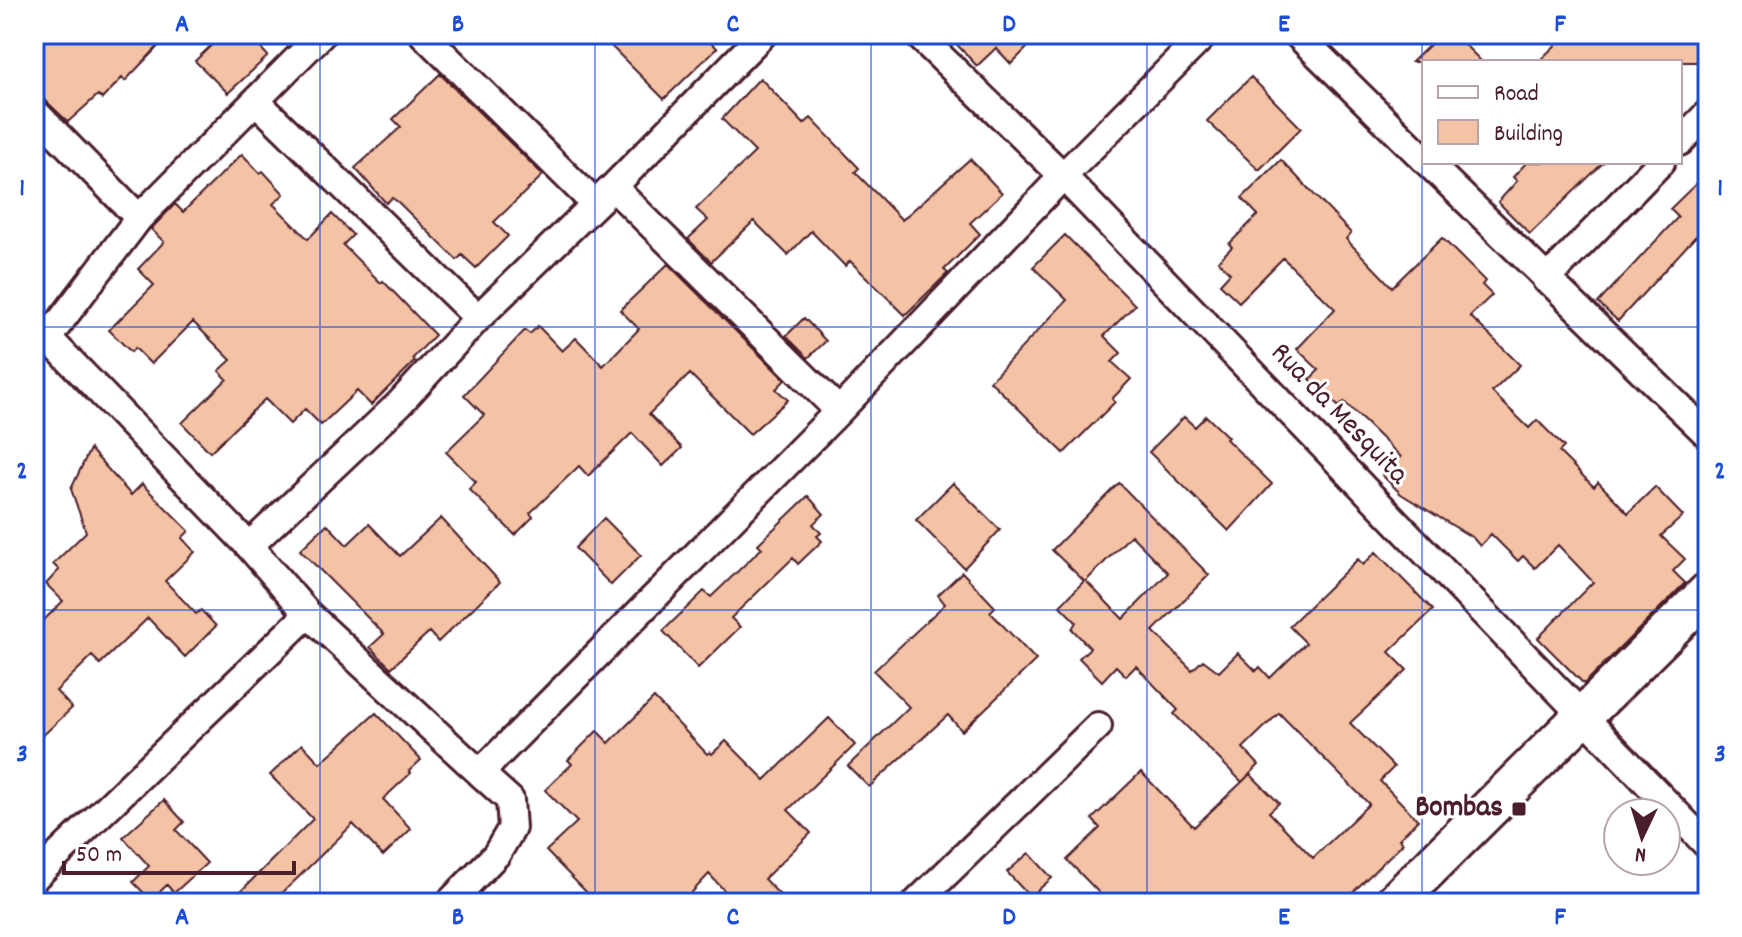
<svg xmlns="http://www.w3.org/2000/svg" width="1742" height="937" font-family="Dekko,sans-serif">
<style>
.building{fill:#f4c2a4;stroke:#4a1f2b;stroke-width:2;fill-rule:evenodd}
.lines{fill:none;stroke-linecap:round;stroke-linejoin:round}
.street-casing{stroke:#4a1f2b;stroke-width:32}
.secondary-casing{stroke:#4a1f2b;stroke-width:44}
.street{stroke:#fff;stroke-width:26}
.secondary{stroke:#fff;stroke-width:38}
.grid{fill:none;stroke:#1d4ed8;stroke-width:2;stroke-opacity:0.55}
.poi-dot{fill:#4a1f2b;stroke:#fff;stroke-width:3}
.labels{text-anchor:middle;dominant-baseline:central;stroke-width:6;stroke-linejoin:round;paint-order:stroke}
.street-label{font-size:30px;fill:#4a1f2b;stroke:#fff}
.poi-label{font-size:30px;font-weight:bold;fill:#4a1f2b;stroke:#fff;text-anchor:end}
.neatline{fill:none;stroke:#1d4ed8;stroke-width:3}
.grid-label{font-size:26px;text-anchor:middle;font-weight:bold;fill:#1d4ed8}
</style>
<rect width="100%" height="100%" fill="#fff"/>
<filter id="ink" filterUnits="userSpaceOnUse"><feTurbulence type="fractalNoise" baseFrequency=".0125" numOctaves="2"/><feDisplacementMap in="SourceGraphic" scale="16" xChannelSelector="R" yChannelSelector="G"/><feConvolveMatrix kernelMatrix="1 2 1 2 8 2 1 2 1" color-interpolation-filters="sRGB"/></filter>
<g filter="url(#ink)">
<path class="building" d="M34 34H170L125 81 122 78 102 99 98 95 68 122 45 100 34 92Z
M223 34H248L268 56 228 93 195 61Z
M599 34H703L717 48 664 99Z
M947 34H1041L1011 64 996 48 977 66Z
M1441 34H1454L1482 62H1412Z
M1567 34H1694L1708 50 1696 62H1538Z
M440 74 543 175 494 222 508 236 476 268 462 255 457 260 398 202 392 198 386 203 355 168 401 127 393 119Z
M1251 77 1301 128 1259 170 1207 121Z
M760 78 804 124 811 118 859 168 855 172 902 220 970 159 1002 193 970 223 980 234 944 270 948 273 905 315 850 261 845 266 811 231 788 255 754 221 711 262 688 239 708 220 696 209 755 152 722 119Z
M242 154 260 173 263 171 284 194 273 204 308 239 332 214 353 235 343 245 381 283 383 281 435 335 413 358 415 361 371 405 357 391 321 425 305 409 290 424 265 399 210 452 182 423 227 379 219 371 231 360 193 322 151 364 135 348 131 352 109 330 154 285 138 269 164 242 151 229 175 204 183 212Z
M1281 160 1351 233 1346 239 1392 287 1442 238 1485 281 1482 285 1492 295 1470 316 1520 365 1492 392 1529 428 1537 420 1564 447 1559 452 1594 487 1598 482 1628 513 1655 487 1683 516 1661 536 1685 559 1673 571 1685 583 1584 684 1538 638 1593 582 1558 545 1535 568 1523 556 1518 561 1491 534 1480 546 1473 538 1401 494 1382 475 1401 457 1344 402 1339 407 1310 379 1319 370 1297 349 1335 309 1283 258 1239 302 1220 284 1230 273 1218 261 1232 247 1229 244 1258 215 1242 198Z
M1527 162H1604L1530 234 1498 202 1517 181 1513 177Z
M1708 172V248L1696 236 1618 321 1598 303 1678 217 1670 209Z
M1065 235 1135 305 1104 336 1121 353 1112 362 1131 379 1112 399 1115 402 1064 453 990 381 1067 300 1033 267Z
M668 264 785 380 776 389 788 400 750 434 690 374 649 414 682 448 663 466 632 433 588 476 579 466 530 513 533 517 515 535 469 489 476 482 446 452 484 415 464 395 525 330 530 334 538 326 562 351 576 338 603 366 639 329 620 310Z
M804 318 826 341 808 358 786 336Z
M1206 416 1228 437 1226 439 1272 484 1229 531 1149 452 1184 417 1195 427Z
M90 449 131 495 142 484 189 531 182 538 195 552 165 581 196 614 201 610 216 626 185 657 148 618 100 664 92 656 56 691 72 708 34 744V630L63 601 46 584 59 570 53 564 86 532 71 489Z
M953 483 1000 530 964 568 916 520Z
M1119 483 1209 575 1153 631 1192 670 1203 660 1219 672 1238 653 1256 671 1260 667 1270 678 1306 643 1289 626 1358 559 1363 565 1376 552 1433 610 1389 652 1407 670 1350 723 1394 767 1380 781 1418 820 1399 839 1403 843 1342 903H1109L1067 860 1100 828 1092 819 1141 772 1194 827 1242 782 1174 714 1178 710 1136 666 1126 676 1116 666 1102 681 1079 658 1090 648 1072 629 1076 622 1060 606 1084 581 1052 550ZM1131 535 1168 573 1123 619 1086 581ZM1279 713 1369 804 1313 858 1269 812 1279 803 1250 774 1242 782 1259 765 1243 748Z
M808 496 824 514 813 524 821 533 817 536 822 541 798 564 793 558 731 618 740 627 698 668 663 631 704 591 711 597 762 548 758 544Z
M441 518 500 582 438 642 429 632 391 668 370 647 384 634 300 550 327 524 347 545 369 524 400 556Z
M604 518 641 555 611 585 575 548Z
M962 572 995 607 990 612 1036 660 962 731 948 715 869 787 848 766 909 707 874 671 945 604 938 595Z
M654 698 707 754 710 752 712 754 726 741 765 780 829 718 855 745 788 810 811 833 764 879 788 903H736L709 874 682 903H597L546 851 577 822 545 790 572 764 568 760 597 731 609 743Z
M376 713 421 760 409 771 411 773 383 799 411 829 383 856 353 824 272 903H229L313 819 270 775 302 744 320 763Z
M164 800 184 822 176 830 207 863 174 893 167 885 151 900 133 882 149 866 123 837Z
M1029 853 1052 878 1030 897 1007 872Z"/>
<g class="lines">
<defs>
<path id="street" d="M423 34 594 203
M917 34 1063 176 1708 846
M1297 34 1424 159
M257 102 478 318
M34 111 139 218
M1680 142 1708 113
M1427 162 1708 435
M613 187 839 411
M1546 280 1661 162
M48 338 249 546 308 614 480 773
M34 356 139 218 322 34
M249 546 399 404 478 318 613 187 763 34
M34 878 308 614
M449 903 496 855 512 828 510 800 480 773 839 411 1063 176 1205 34
M916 903 1098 726"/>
<path id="secondary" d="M1394 903 1708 592"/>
</defs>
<use href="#street" class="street-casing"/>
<use href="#secondary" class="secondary-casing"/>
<use href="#street" class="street"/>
<use href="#secondary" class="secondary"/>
</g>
</g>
<path class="grid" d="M320 34V903M595 34V903M871 34V903M1147 34V903M1422 34V903M34 327H1708M34 610H1708"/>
<rect class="poi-dot" x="1511" y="801" width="16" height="16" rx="4"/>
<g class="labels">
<g class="street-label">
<text transform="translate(1338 415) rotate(46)">Rua da Mesquita</text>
</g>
<g class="poi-label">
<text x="1503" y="809">Bombas</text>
</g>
</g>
<rect width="1742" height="937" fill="none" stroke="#fff" stroke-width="88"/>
<rect x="1422" y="60" width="260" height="104" fill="#ffffff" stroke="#b7a5aa" stroke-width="2"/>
<rect x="1438" y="86" width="40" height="12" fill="#ffffff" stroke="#b7a5aa" stroke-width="2"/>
<text x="1494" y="100" font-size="24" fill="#4a1f2b">Road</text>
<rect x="1438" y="120" width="40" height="24" fill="#f4c2a4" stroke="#b7a5aa" stroke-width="2"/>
<text x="1494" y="140" font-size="24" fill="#4a1f2b">Building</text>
<g transform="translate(1642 837) rotate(184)"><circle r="38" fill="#ffffff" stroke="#b7a5aa" stroke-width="2"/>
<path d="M0-6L14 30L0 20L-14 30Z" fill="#4a1f2b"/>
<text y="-12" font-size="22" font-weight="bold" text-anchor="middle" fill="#4a1f2b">N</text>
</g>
<path d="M64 861v12h230v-12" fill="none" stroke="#4a1f2b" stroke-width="4"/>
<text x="76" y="861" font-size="24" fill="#4a1f2b" stroke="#ffffff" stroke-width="6" paint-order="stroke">50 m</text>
<rect x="44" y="44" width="1654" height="849" class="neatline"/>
<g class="grid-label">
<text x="182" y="31">A</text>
<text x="458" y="31">B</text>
<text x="733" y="31">C</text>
<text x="1009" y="31">D</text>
<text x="1284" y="31">E</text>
<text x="1560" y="31">F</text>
<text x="22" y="195">1</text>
<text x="1720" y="195">1</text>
<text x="22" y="478">2</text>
<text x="1720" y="478">2</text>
<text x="22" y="761">3</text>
<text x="1720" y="761">3</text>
<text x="182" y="924">A</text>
<text x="458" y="924">B</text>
<text x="733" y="924">C</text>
<text x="1009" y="924">D</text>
<text x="1284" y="924">E</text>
<text x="1560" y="924">F</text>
</g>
</svg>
